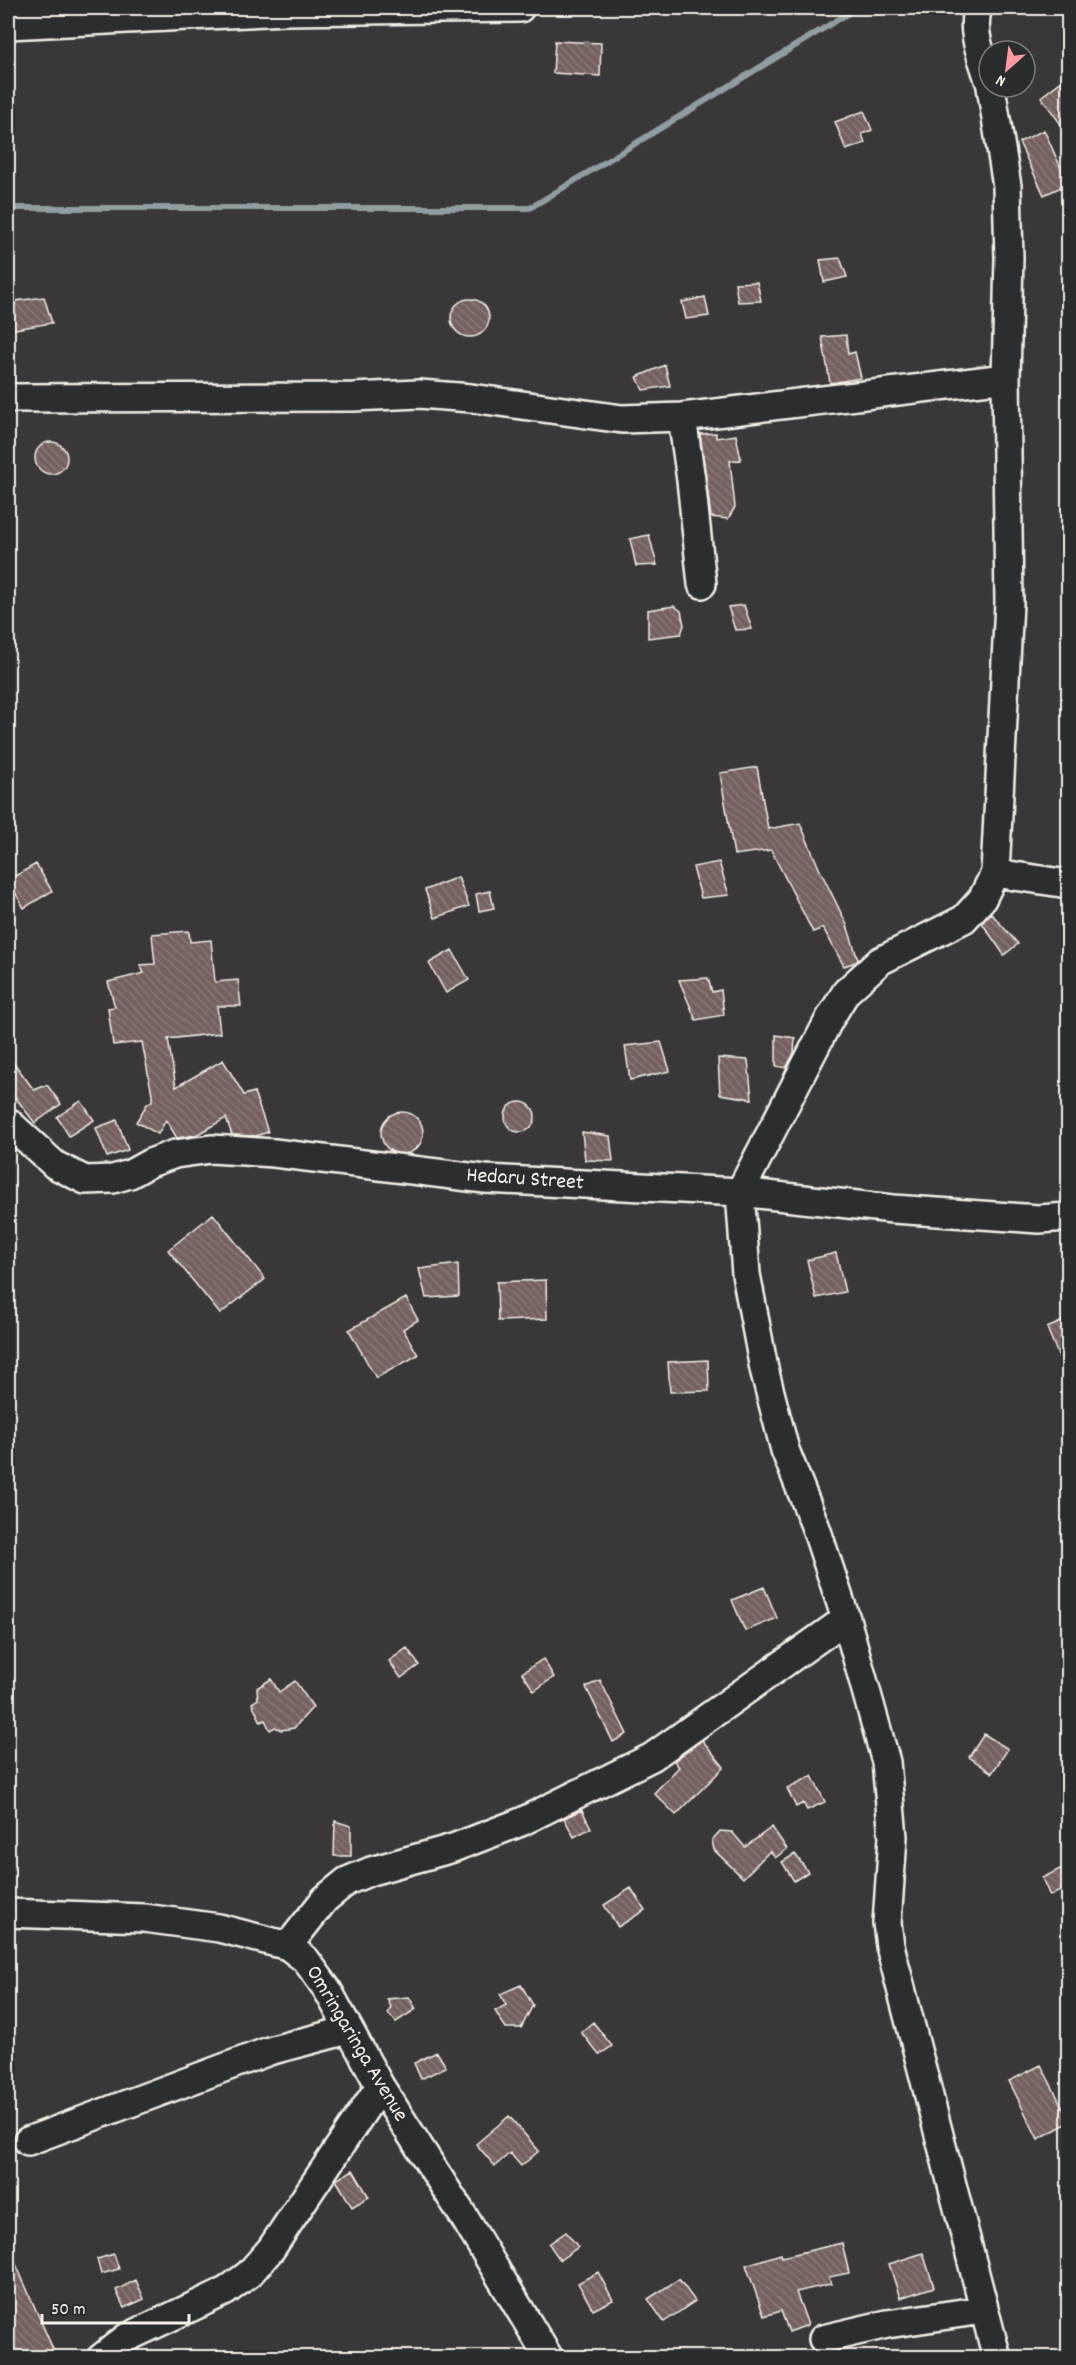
<svg xmlns="http://www.w3.org/2000/svg" width="1076" height="2365" font-family="Dekko,sans-serif">
<style>
.lines{fill:none;stroke-linecap:round;stroke-linejoin:round}
.stream{stroke:#909ea1;stroke-width:6}
.building{fill:url(#building-back-hatch);stroke:#f4f1e8;stroke-width:1.5}
.minor-casing{stroke:#f4f1e8;stroke-width:32}
.minor{stroke:#2a2d2e;stroke-width:27}
.labels{text-anchor:middle;dominant-baseline:central;stroke-width:4.5;stroke-linejoin:round;paint-order:stroke}
.street-label{font-size:22px;fill:#f4f1e8;stroke:#2a2d2e}
</style>
<defs>
<pattern id="building-back-hatch" width="6" height="6" patternUnits="userSpaceOnUse" patternTransform="scale(1.5)"><rect width="6" height="6" fill="#746160"/><path d="M-1 5l2 2M0 0l6 6M5-1l2 2" fill="none" stroke="#887877"/></pattern>
</defs>
<rect width="100%" height="100%" fill="#393738"/>
<filter id="ink" filterUnits="userSpaceOnUse"><feTurbulence type="fractalNoise" baseFrequency=".0167" numOctaves="2"/><feDisplacementMap in="SourceGraphic" scale="12" xChannelSelector="R" yChannelSelector="G"/><feConvolveMatrix kernelMatrix="1 2 1 2 8 2 1 2 1" color-interpolation-filters="sRGB"/></filter>
<g filter="url(#ink)">
<g class="lines">
<path class="stream" d="M8 208H530L857 8"/>
</g>
<path class="building" d="M555 41 601 43 600 76 553 73Z
M1068 76V134L1041 97Z
M864 111 872 130 862 134 865 143 846 150 835 122Z
M1044 130 1068 184 1044 195 1019 142Z
M840 258 847 277 824 282 820 260Z
M757 282 761 301 738 302 735 283Z
M44 297 52 323 8 330V302Z
M705 297 709 316 686 319 682 302Z
M451 318a19 19 0 1 1 38 0a19 19 0 1 1-38 0Z
M846 335 848 354 855 352 861 378 830 383 822 337Z
M665 365 670 386 643 390 637 377Z
M716 433V438L736 435 741 460 730 461 735 507 728 519 711 517 700 434Z
M35 458a16 16 0 1 1 32 0a16 16 0 1 1-32 0Z
M649 535 657 565 636 566 630 539Z
M744 605 752 629 735 630 728 607Z
M674 606 681 611 684 625 681 634 648 638V610Z
M757 767 768 829 800 823 819 868 847 925 858 960 856 962 844 966 823 928 813 932 771 850 734 855 720 773Z
M719 862 729 895 701 898 693 867Z
M36 864 52 891 24 908 8 880Z
M458 877 469 906 435 918 425 890Z
M490 891 494 908 479 911 476 894Z
M991 913 1018 944 1004 955 982 923Z
M189 931 190 942 211 940 215 982 238 980 241 1006H217L220 1033 168 1039 176 1087 223 1060 244 1095 254 1092 268 1132 256 1136 232 1135 226 1118 196 1135 177 1138 166 1120 158 1134 136 1122 147 1104 152 1101V1094L142 1042 113 1045 108 1008 115 1007 108 982 144 973 140 965 155 964 152 934Z
M452 950 469 980 446 993 429 963Z
M708 978 712 992 721 990 724 1015 696 1020 679 980Z
M776 1035 795 1038 794 1053 786 1068 776 1066Z
M661 1042 670 1071 630 1080 625 1046Z
M8 1055 34 1090 47 1085 61 1104 35 1123 8 1088Z
M718 1058 748 1060 752 1099 720 1094Z
M81 1101 94 1120 69 1136 57 1117Z
M505 1117a15 15 0 1 1 30 0a15 15 0 1 1-30 0Z
M381 1133a21 21 0 1 1 42 0a21 21 0 1 1-42 0Z
M117 1120 128 1150 107 1157 96 1128Z
M582 1132 610 1136 613 1161 585 1160Z
M213 1214 265 1279 220 1314 168 1250Z
M836 1253 845 1292 816 1298 807 1260Z
M458 1264 459 1296 426 1298 419 1269Z
M546 1280 547 1319 498 1321 497 1282Z
M406 1298 418 1320 403 1329 418 1355 376 1378 349 1330Z
M1068 1319V1379L1047 1328Z
M708 1360 709 1391 670 1392 668 1362Z
M764 1587 777 1618 745 1631 732 1600Z
M407 1648 419 1665 401 1678 389 1661Z
M543 1659 554 1677 534 1691 522 1673Z
M271 1679 279 1692 295 1681 313 1707 294 1728 281 1730 275 1727 270 1730 265 1720 261 1722 252 1703 258 1699 257 1688Z
M600 1680 627 1734 613 1742 586 1687Z
M984 1734 1008 1749 992 1773 969 1757Z
M702 1740 724 1767 676 1815 654 1793 679 1767 674 1761Z
M812 1776 825 1802 807 1810 803 1803 796 1807 787 1788Z
M582 1810 591 1828 574 1837 564 1818Z
M335 1821 351 1826V1856H334Z
M772 1827 787 1849 775 1858 770 1851 743 1878 714 1850 712 1840 720 1831 732 1832 745 1847Z
M795 1854 808 1872 794 1881 782 1862Z
M1068 1865V1887L1050 1896 1042 1878Z
M631 1888 645 1910 618 1927 604 1905Z
M521 1985 533 2005 521 2028H506L495 2011 506 2005 500 1994Z
M409 1997 416 2009 396 2022 388 2013 391 2007 387 1999Z
M593 2022 612 2046 599 2055 581 2032Z
M437 2052 446 2067 421 2079 414 2063Z
M1041 2065 1068 2118V2123L1038 2139 1009 2081Z
M509 2116 539 2151 521 2166 510 2153 495 2166 476 2144Z
M353 2170 369 2197 352 2207 336 2180Z
M566 2232 578 2247 560 2260 549 2244Z
M842 2243 849 2273 829 2277 831 2284 796 2292 808 2325 789 2332 781 2311 764 2316 746 2265 781 2254 782 2257Z
M8 2246 53 2349 40 2358H20L8 2343Z
M923 2253 934 2287 900 2298 889 2264Z
M114 2254 119 2269 101 2274 97 2259Z
M598 2272 613 2300 593 2310 578 2283Z
M679 2279 695 2301 664 2322 648 2299Z
M136 2280 144 2299 124 2308 116 2290Z"/>
<g class="lines">
<defs>
<path id="minor" d="M978 8C970 31 982 57 989 80
M8 25 285 11 520 8
M991 87 1007 186 1009 258 1006 378 1009 603 995 873 982 899 964 919 880 961 846 992 829 1020 740 1192 746 1274 764 1369 785 1450 816 1528 846 1619 886 1762 893 1837 887 1923 890 1946 997 2358
M8 398 353 397 419 394 471 398 622 419 682 417 1006 378
M682 417 691 480 702 584
M995 873 1068 884
M8 1122 55 1165 85 1180 113 1179 130 1174 150 1163 175 1154 211 1149 274 1153 485 1179 740 1192 893 1209 1039 1219 1068 1217
M8 1913 144 1918 219 1928 288 1946 306 1960 327 1989 380 2086 464 2217 549 2358
M288 1946 325 1899 347 1881 371 1871 453 1848 521 1822 652 1757 846 1619
M28 2141 269 2051 348 2030
M823 2339 887 2324 983 2310
M101 2358 126 2338 226 2291 249 2274 271 2249 380 2086"/>
</defs>
<use href="#minor" class="minor-casing"/>
<use href="#minor" class="minor"/>
</g>
</g>
<g class="labels">
<g class="street-label">
<text transform="translate(525 1180) rotate(4)">Hedaru Street</text>
<text transform="translate(356 2044) rotate(59)">Omringaringa Avenue</text>
</g>
</g>
<rect width="1076" height="2365" fill="none" stroke="#2a2d2e" stroke-width="30"/>
<rect x="15" y="15" width="1046" height="2335" fill="none" stroke="#f4f1e8" stroke-width="2" filter="url(#ink)"/>
<g transform="translate(1007 69) rotate(208)"><circle r="28" fill="#2a2d2e" stroke="#7b7b78" stroke-width="1.5"/>
<path d="M0-4.5L10 22L0 15L-10 22Z" fill="#ff9aa2"/>
<text y="-9" font-size="16" font-weight="bold" text-anchor="middle" fill="#f4f1e8">N</text>
</g>
<path d="M42 2314v9h147v-9" fill="none" stroke="#f4f1e8" stroke-width="3"/>
<text x="51" y="2314" font-size="18" fill="#f4f1e8" stroke="#2a2d2e" stroke-width="4.5" paint-order="stroke">50 m</text>
</svg>
